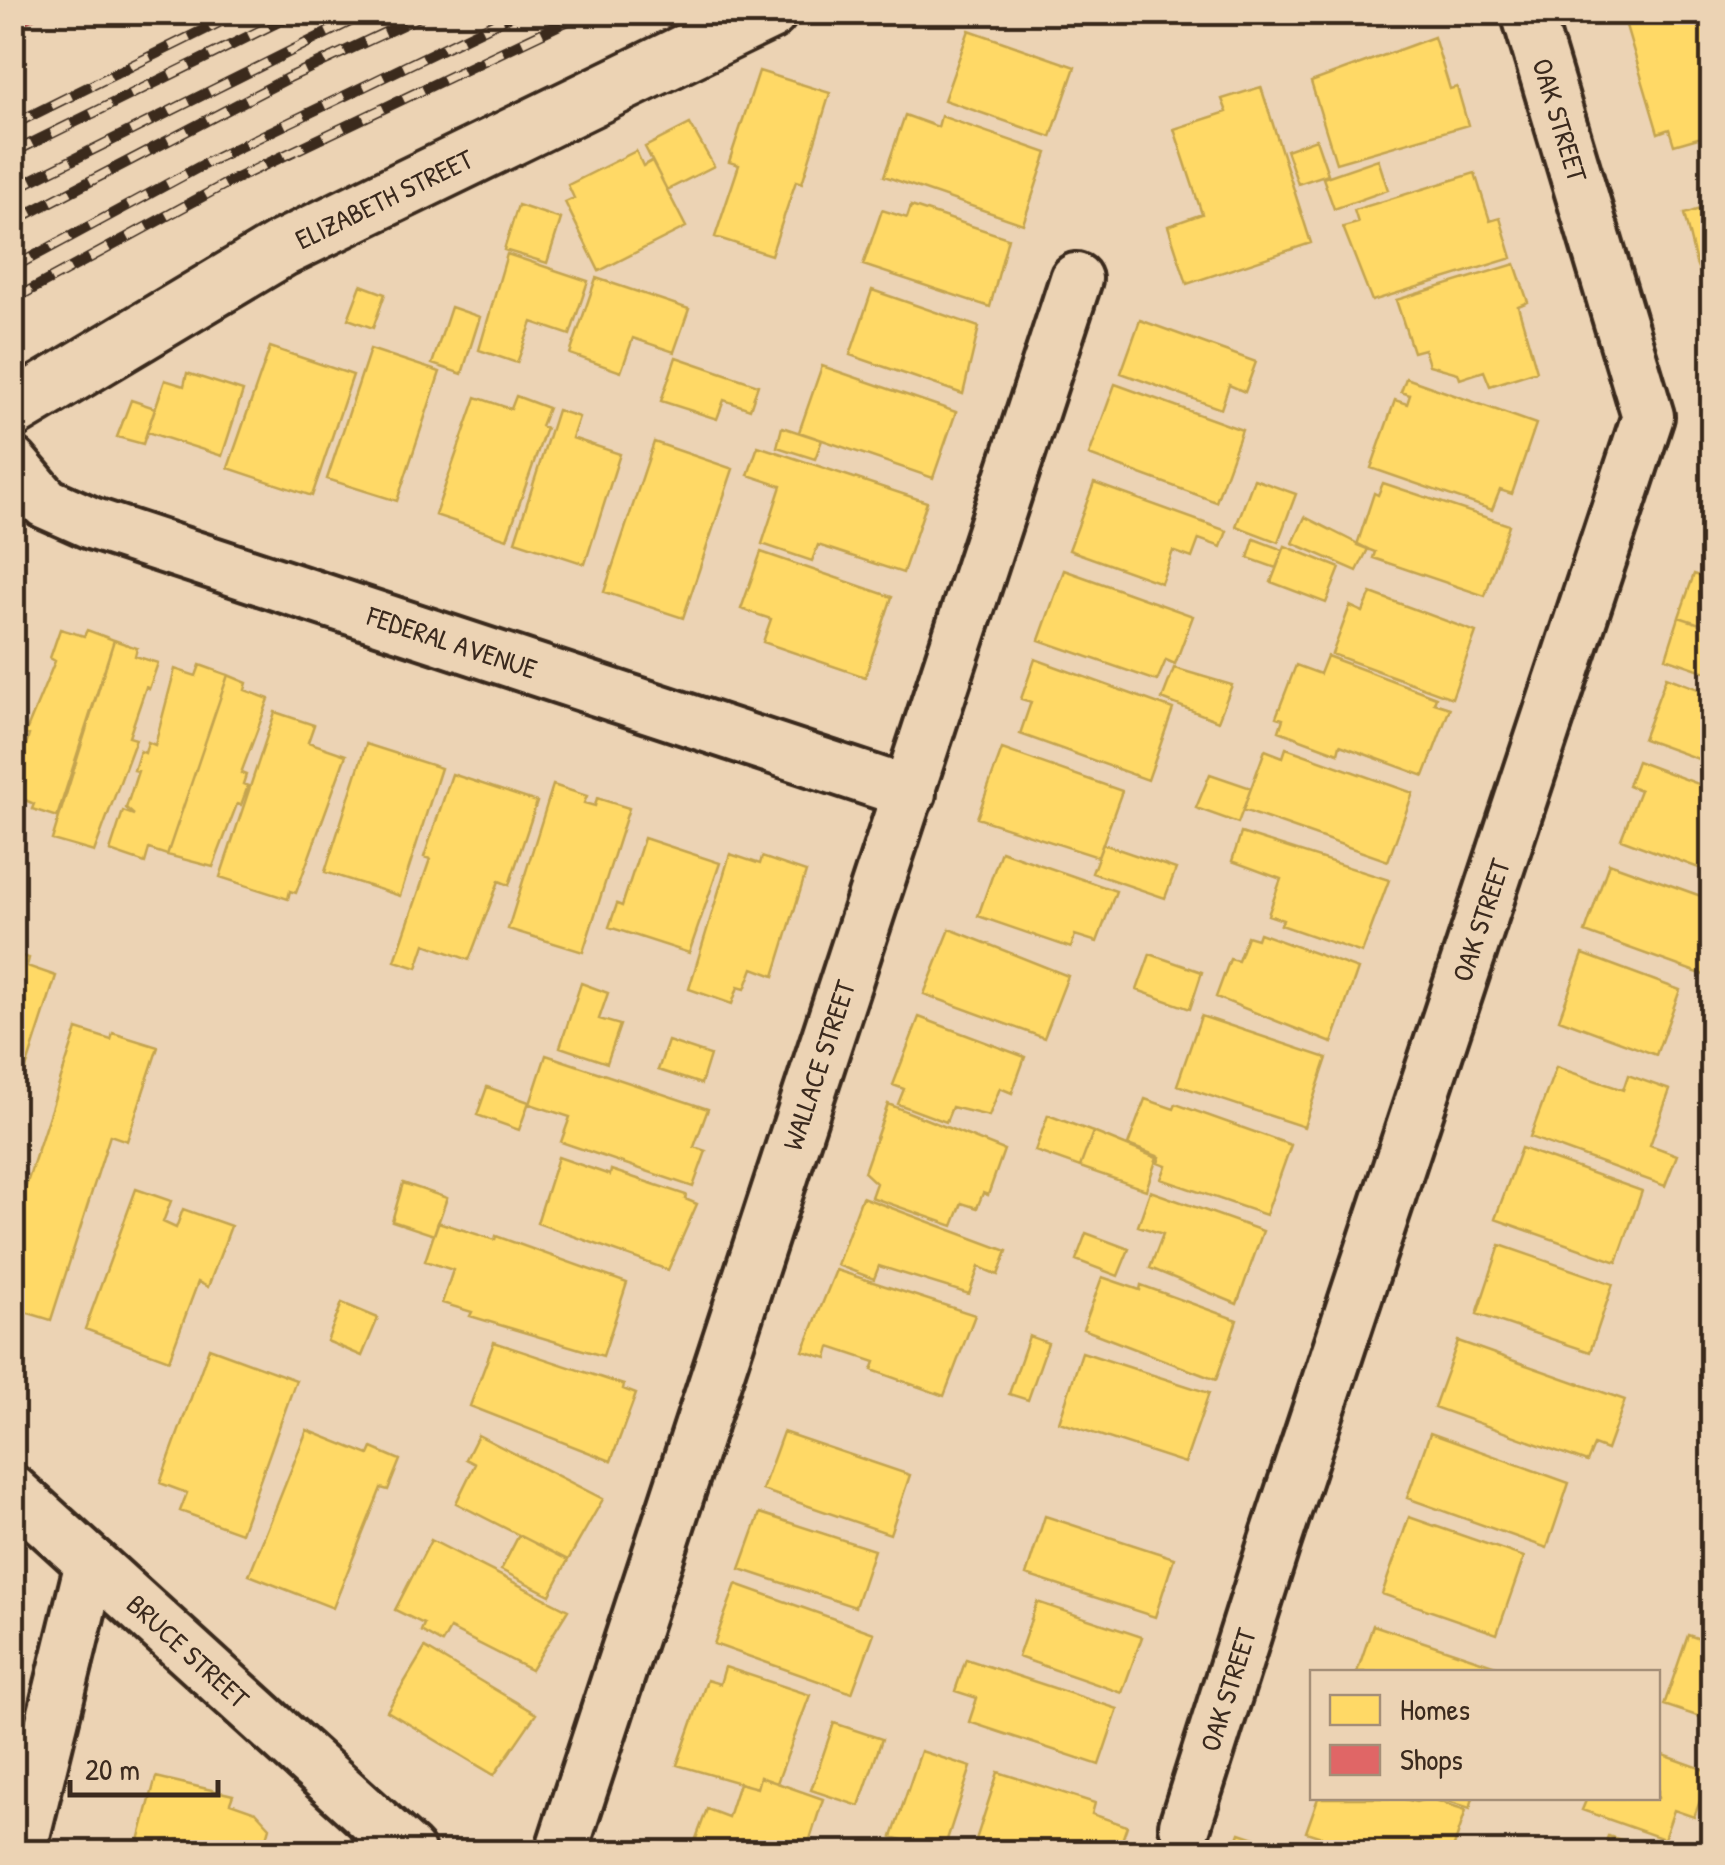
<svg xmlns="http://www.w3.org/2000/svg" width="1725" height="1865" font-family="'Patrick Hand',sans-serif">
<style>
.homes{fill:#ffd966;stroke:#c4a450;stroke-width:2.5}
.shops{fill:#e06666;stroke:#ae5450;stroke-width:2.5}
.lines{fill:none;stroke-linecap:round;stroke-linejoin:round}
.street-casing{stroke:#3b2a1e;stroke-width:58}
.secondary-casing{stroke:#3b2a1e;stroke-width:62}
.street{stroke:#ecd3b4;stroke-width:50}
.secondary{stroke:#ecd3b4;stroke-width:55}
.rail-casing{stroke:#3b2a1e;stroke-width:11}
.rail{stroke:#ecd3b4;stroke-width:8;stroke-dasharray:22;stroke-linecap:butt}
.labels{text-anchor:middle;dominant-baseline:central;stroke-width:10;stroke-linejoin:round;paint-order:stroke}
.street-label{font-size:28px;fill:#3b2a1e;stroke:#ecd3b4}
</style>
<rect width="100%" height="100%" fill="#ecd3b4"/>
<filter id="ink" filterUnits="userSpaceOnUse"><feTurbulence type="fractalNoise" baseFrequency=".01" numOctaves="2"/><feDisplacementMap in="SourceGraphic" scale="20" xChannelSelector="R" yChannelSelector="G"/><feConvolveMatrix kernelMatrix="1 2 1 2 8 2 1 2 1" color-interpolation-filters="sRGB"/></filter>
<g filter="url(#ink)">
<path class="homes" d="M1622 12H1710L1712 134 1674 145 1669 129 1658 133Z
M969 30 1075 67 1051 137 944 100Z
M1434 37 1450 89 1457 87 1468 125 1336 163 1311 82Z
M759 71 830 93 802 183 796 181 771 255 715 237 739 165 729 162Z
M1261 87 1311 243 1187 284 1168 226 1202 214 1174 129 1227 112 1222 99Z
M905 115 938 127 941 116 1047 153 1023 224 884 176Z
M690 124 714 166 667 190 645 147Z
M1316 139 1328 174 1298 184 1286 150Z
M636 151 643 166 652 161 686 227 599 271 565 202 574 198 568 185Z
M1378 159 1388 190 1334 209 1323 178Z
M1475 173 1490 221 1500 218 1512 258 1372 301 1343 227 1358 223 1354 210Z
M518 205 561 219 547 263 504 250Z
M1712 205V258L1696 263 1684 214Z
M911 206 1008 238 990 307 863 265 882 210 907 218Z
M507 254 588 281 570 335 532 322 517 363 479 350Z
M1712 258V303L1696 263Z
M1515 264 1528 302 1518 306 1537 371 1490 386 1484 371 1460 379 1458 373 1429 365 1424 349 1413 352 1396 300Z
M596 278 689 309 674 352 633 338 621 372 570 354Z
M361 285 385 294 373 328 348 319Z
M872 290 979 327 963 394 850 355Z
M451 307 480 317 462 374 432 364Z
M1140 320 1256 362 1245 392 1229 385 1221 409 1121 373Z
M270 347 353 375 312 496 228 468Z
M370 349 440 372 397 501 327 479Z
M676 357 758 385 750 409 724 400 717 419 661 401Z
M822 366 956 412 933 478 799 432Z
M187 373 243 391 222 456 147 432 165 380 184 386Z
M1406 378 1536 424 1512 494 1500 490 1492 510 1371 468 1395 400 1407 404 1410 395 1401 392Z
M1115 384 1242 430 1216 502 1089 455Z
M516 396 548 408 541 426 546 428 507 539 435 515 476 397 511 409Z
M131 400 155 408 143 444 117 437Z
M557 410 579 417 572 438 620 454 585 564 515 541Z
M782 427 822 440 815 459 777 447Z
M654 442 733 469 683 618 604 592Z
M758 446 927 502 903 573 818 545 812 561 762 544 781 486 748 475Z
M1254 479 1296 494 1278 542 1236 526Z
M1094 483 1227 531 1221 547 1199 539 1192 558 1173 551 1161 583 1069 550Z
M1383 483 1509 525 1485 596 1373 558 1375 552 1357 545 1374 493 1378 495Z
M1305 517 1368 549 1357 571 1293 543Z
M1254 539 1283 550 1276 568 1248 558Z
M1285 546 1340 568 1326 603 1271 582Z
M761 552 892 597 865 677 763 642 771 619 741 609Z
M1064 570 1193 616 1175 664 1166 660 1157 681 1039 640Z
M1694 574 1712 580V628L1679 617Z
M1371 593 1476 632 1452 698 1332 654 1350 606 1363 612Z
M1679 617 1712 628V674L1666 658Z
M60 629 84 636 87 630 114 640 57 817 32 809 34 804 12 794 29 735 25 734 55 661 50 658Z
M114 640 137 648 135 656 158 663 149 689 146 687 129 737 136 739 94 852 52 840Z
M1327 656 1436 697 1434 703 1450 708 1424 776 1340 745 1338 753 1279 731 1283 719 1276 717 1296 665 1320 674Z
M1035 659 1173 709 1148 780 1020 734 1031 702 1021 699Z
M200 665 228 675 167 855 149 849 145 863 110 851 123 811 134 815 126 808 138 771 134 770 140 751 145 753 148 742 155 745 175 669 196 676Z
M1174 668 1232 685 1218 721 1162 699Z
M228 675 247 683 245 690 269 699 241 773 246 775 243 784 248 786 241 805 237 804 213 867 167 855Z
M1666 677 1712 694V764L1643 739Z
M275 712 314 725 308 742 346 755 296 893 290 891 288 899 220 877Z
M366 744 441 768 400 896 325 872Z
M1286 748 1413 793 1388 861 1243 810 1265 750 1283 757Z
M1002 749 1122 791 1098 857 977 818Z
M1637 761 1712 789V873L1621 839 1640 790 1628 785Z
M452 774 537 802 509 885 499 881 469 960 425 944 417 968 395 961 430 859 424 857Z
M1210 774 1251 788 1238 823 1196 808Z
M553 785 587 796 584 803 595 806 597 798 629 808 583 952 508 929Z
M1241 833 1389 880 1362 953 1281 925 1283 920 1268 915 1281 879 1232 861Z
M644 838 720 863 689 953 609 927 617 904 622 906Z
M1103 844 1176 869 1165 898 1092 873Z
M1001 851 1116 891 1097 942 1075 935 1071 948 978 916Z
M730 854 760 864 762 857 806 872 774 976 753 968 745 989 738 987 732 1004 689 989Z
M1609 863 1712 900V978L1585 932Z
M950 929 1068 976 1044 1038 924 994Z
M1259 933 1358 969 1332 1043 1216 997 1230 959 1238 961 1247 936 1257 939Z
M12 953 29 958 27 966 56 976 12 1112Z
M1150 954 1202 972 1190 1009 1137 990Z
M1583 954 1680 990 1656 1055 1559 1019Z
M581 983 608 993 599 1019 620 1025 607 1063 560 1047Z
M1201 1016 1327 1058 1304 1127 1177 1085Z
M919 1017 1025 1057 1012 1093 1000 1088 989 1116 952 1107 946 1122 898 1104 904 1089 893 1085Z
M77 1029 111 1040 113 1033 158 1047 127 1141 110 1135 51 1320 12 1308V1229Z
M668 1041 710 1055 701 1084 658 1070Z
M546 1055 708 1109 694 1147 706 1151 693 1187 561 1142 570 1117 530 1104Z
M1556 1067 1623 1090 1628 1075 1670 1090 1650 1145 1677 1155 1665 1186 1530 1137Z
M487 1087 529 1102 519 1130 477 1115Z
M1145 1099 1174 1109 1176 1104 1291 1145 1266 1215 1161 1179 1166 1166 1158 1163 1160 1157 1128 1145Z
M888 1104 1004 1150 988 1195 983 1193 977 1208 962 1203 953 1226 871 1197 876 1183 864 1172Z
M1048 1115 1093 1132 1080 1167 1035 1151Z
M1093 1132 1157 1158 1146 1190 1080 1167Z
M1521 1148 1642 1191 1617 1262 1495 1219Z
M558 1157 610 1175 611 1170 686 1195 685 1199 697 1204 668 1270 537 1223Z
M403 1183 447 1198 434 1235 392 1221Z
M136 1189 171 1201 163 1222 176 1228 183 1209 231 1226 208 1287 198 1282 169 1360 85 1329Z
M1150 1191 1263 1231 1237 1304 1150 1268 1163 1234 1138 1226Z
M862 1197 1007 1251 998 1275 979 1267 969 1294 879 1266 874 1279 837 1265Z
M438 1222 495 1240 496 1236 627 1283 603 1356 470 1316 472 1312 442 1303 453 1270 425 1261Z
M1086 1233 1129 1249 1118 1276 1076 1260Z
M1500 1245 1613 1284 1590 1352 1477 1314Z
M836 1270 975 1315 944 1396 872 1370 875 1362 830 1347 827 1358 803 1351Z
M1102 1277 1140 1290 1141 1285 1237 1320 1216 1380 1083 1329Z
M342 1303 378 1318 362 1356 327 1341Z
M1029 1336 1048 1343 1028 1400 1009 1394Z
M1458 1341 1625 1400 1607 1450 1594 1445 1587 1462 1434 1407Z
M494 1342 624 1385 623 1389 636 1394 611 1461 470 1406Z
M209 1348 296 1380 241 1533 180 1511 187 1493 160 1483Z
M1082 1352 1209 1393 1185 1463 1059 1422Z
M307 1430 369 1455 372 1448 400 1460 388 1490 381 1488 333 1608 249 1575Z
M783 1432 910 1475 890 1534 762 1490Z
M1430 1433 1569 1483 1547 1548 1407 1498Z
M478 1435 603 1499 568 1560 456 1503 475 1464 466 1459Z
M760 1513 874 1550 855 1607 740 1569Z
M1045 1516 1174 1558 1155 1617 1026 1575Z
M1409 1517 1524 1557 1497 1634 1382 1594Z
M519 1535 568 1560 550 1595 501 1570Z
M431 1540 568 1610 531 1670 450 1629 442 1643 421 1631 424 1624 395 1610Z
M736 1584 874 1633 852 1693 714 1644Z
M1037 1602 1142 1637 1122 1693 1018 1657Z
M1373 1625 1514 1672H1357Z
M1688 1635 1712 1643V1721L1664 1705Z
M425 1648 536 1714 494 1775 387 1711Z
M966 1659 1118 1709 1099 1765 969 1722 977 1698 955 1691Z
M725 1667 810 1695 777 1783 760 1777 757 1788 677 1765 707 1680 720 1684Z
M834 1723 882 1739 859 1806 811 1790Z
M921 1751 971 1767 943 1852 892 1837Z
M1658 1753 1711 1772 1694 1817 1674 1810 1664 1839 1582 1810 1587 1798H1658Z
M998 1772 1095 1803 1092 1814 1127 1826 1118 1852H972Z
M156 1777 233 1795 230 1803 256 1812 270 1827 263 1852H136Z
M760 1777 823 1799 806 1852 789 1848 788 1852H691L707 1809 728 1817 739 1783 757 1788Z
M1318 1798H1401L1416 1802 1429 1798 1466 1810 1452 1852H1368L1306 1832Z
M1438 1798H1473L1470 1808Z
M1240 1833 1285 1848 1283 1852H1233Z
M1608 1836 1659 1852H1602Z"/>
<path class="shops" d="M12 12H47L12 30Z"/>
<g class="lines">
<defs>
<g id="street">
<path id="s1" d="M12 463 46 503 91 523 910 793"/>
<path id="s2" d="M12 1491 409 1852"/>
<path id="s3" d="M1185 1825 1274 1544 1648 416 1527 12"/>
<path d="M20 1852 91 1563"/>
<path id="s4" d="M561 1852 1076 279"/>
</g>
<g id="secondary">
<path id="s5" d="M12 410 283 248 769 12"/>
</g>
</defs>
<use href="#street" class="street-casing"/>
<use href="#secondary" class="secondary-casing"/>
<use href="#street" class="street"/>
<use href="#secondary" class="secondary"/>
<defs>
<path id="rail" d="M12 125 240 12
M12 153 298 12
M12 190 369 12
M12 222 288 78 429 12
M12 268 212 160 518 12
M12 300 231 181 586 12"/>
</defs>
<use href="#rail" class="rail-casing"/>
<use href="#rail" class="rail"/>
</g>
</g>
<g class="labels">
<g class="street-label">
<text transform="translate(1560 120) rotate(73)">OAK STREET</text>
<text stroke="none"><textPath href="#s5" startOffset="428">ELIZABETH STREET</textPath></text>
<text stroke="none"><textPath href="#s1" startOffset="482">FEDERAL AVENUE</textPath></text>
<text stroke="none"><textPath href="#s3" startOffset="952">OAK STREET</textPath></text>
<text stroke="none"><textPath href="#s4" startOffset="828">WALLACE STREET</textPath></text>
<text stroke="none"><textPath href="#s2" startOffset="238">BRUCE STREET</textPath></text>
<text stroke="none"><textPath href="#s3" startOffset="142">OAK STREET</textPath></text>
</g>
</g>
<rect width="1725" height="1865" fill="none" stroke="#ecd3b4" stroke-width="50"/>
<rect x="25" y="25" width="1675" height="1815" fill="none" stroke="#3b2a1e" stroke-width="4" filter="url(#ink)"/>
<rect x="1310" y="1670" width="350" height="130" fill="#ecd3b4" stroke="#a58f78" stroke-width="2.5"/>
<rect x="1330" y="1695" width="50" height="30" fill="#ffd966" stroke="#a58f78" stroke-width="2.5"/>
<text x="1400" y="1720" font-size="30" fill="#3b2a1e">Homes</text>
<rect x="1330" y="1745" width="50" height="30" fill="#e06666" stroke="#a58f78" stroke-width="2.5"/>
<text x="1400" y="1770" font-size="30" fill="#3b2a1e">Shops</text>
<path d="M70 1780v15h148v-15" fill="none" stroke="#3b2a1e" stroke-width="5"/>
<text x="85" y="1780" font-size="30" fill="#3b2a1e" stroke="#ecd3b4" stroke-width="8" paint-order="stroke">20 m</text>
</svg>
